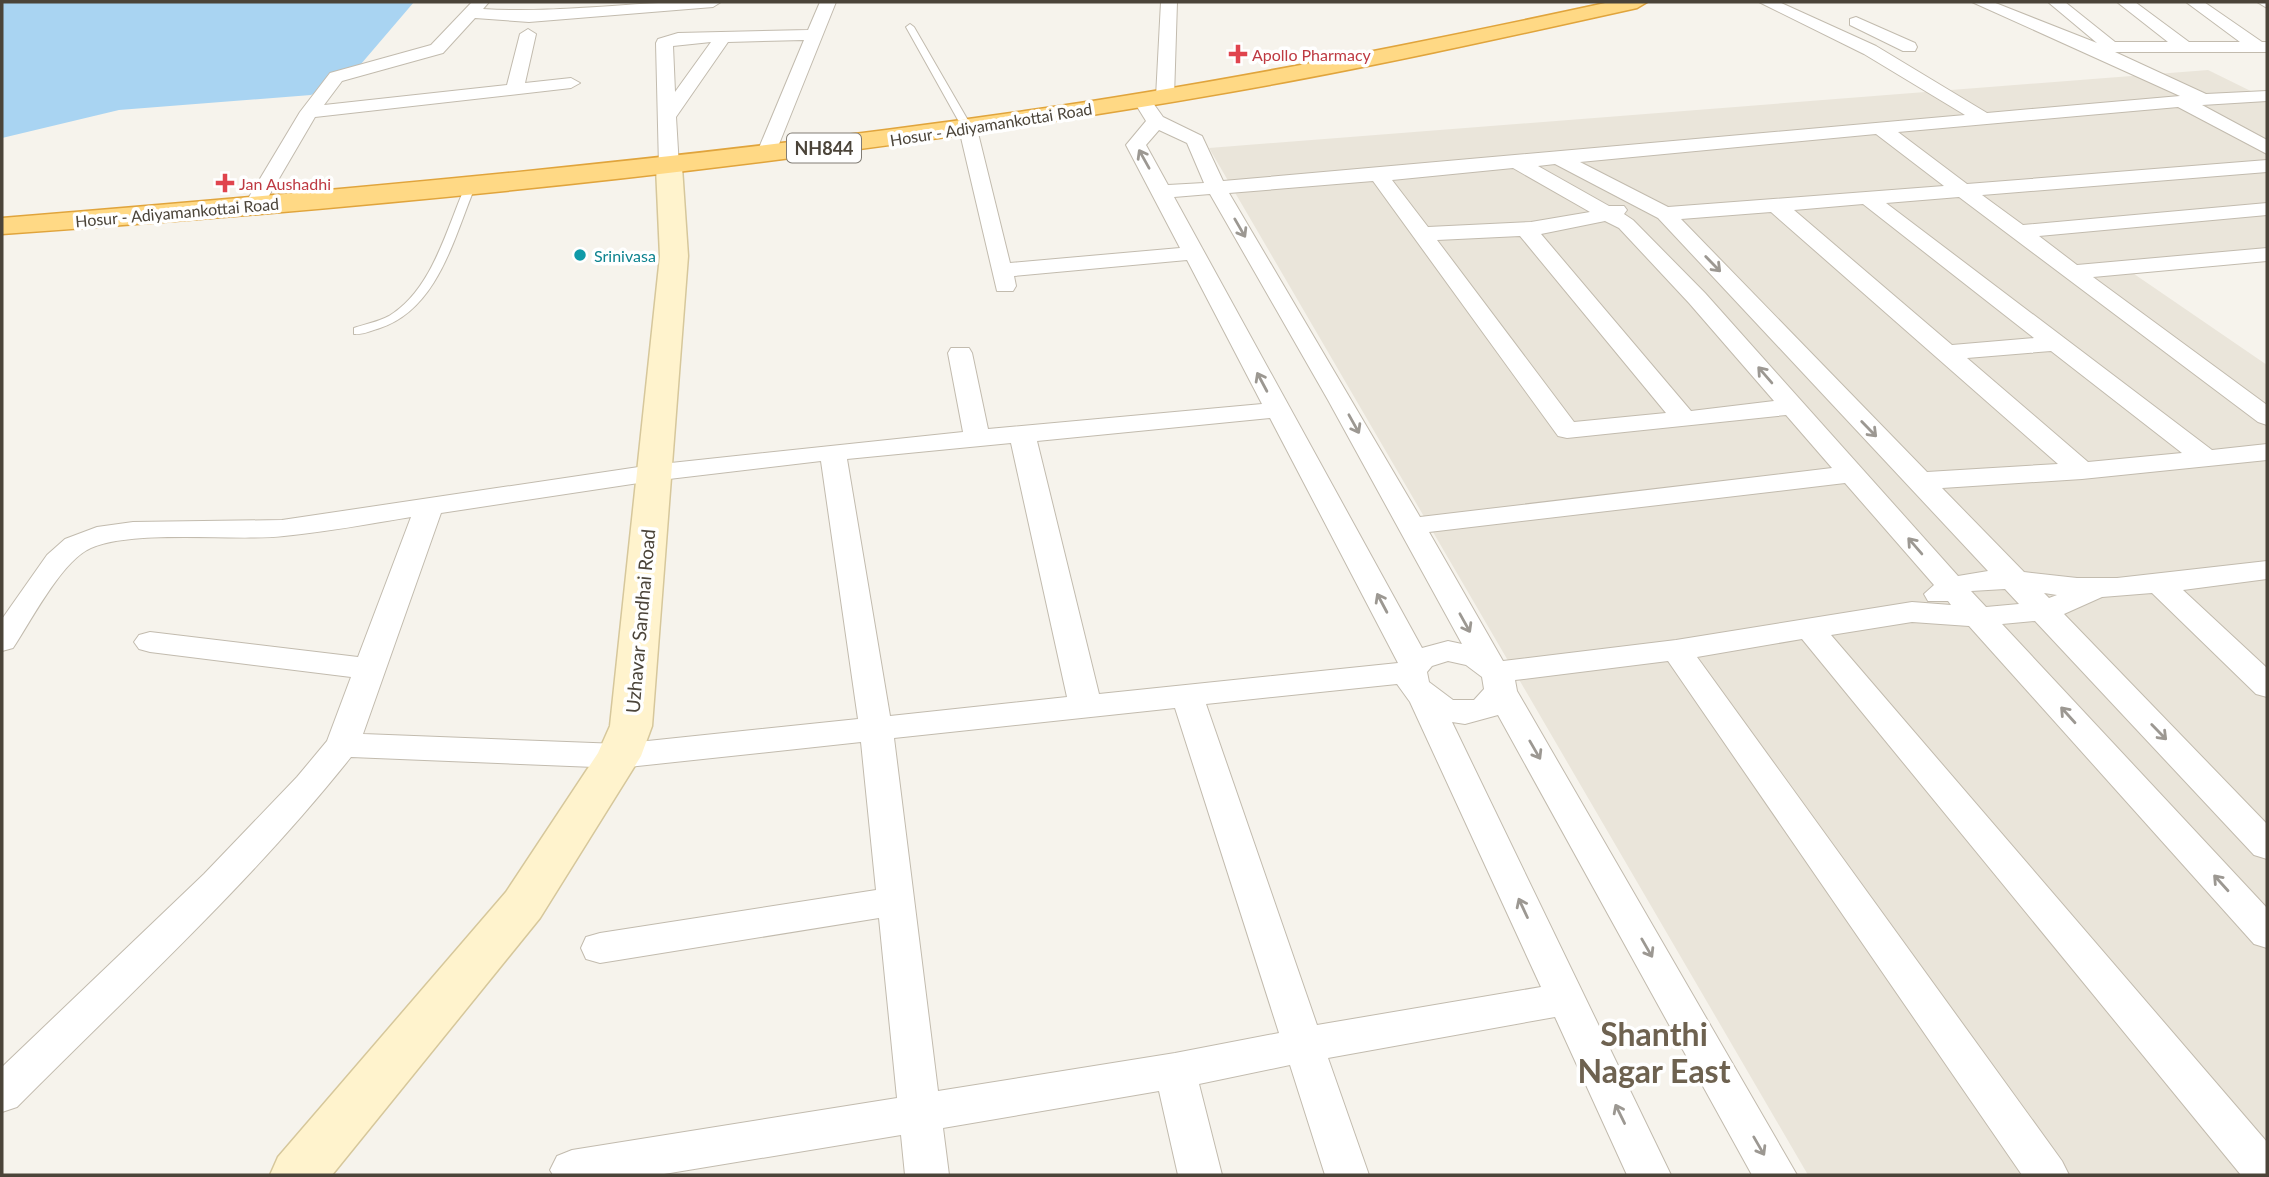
<svg xmlns="http://www.w3.org/2000/svg" width="2269" height="1177" font-family="Lato,sans-serif">
<style>
.residential{fill:#eae5da}
.water{fill:#a9d4f2}
.lines{fill:none;stroke-linecap:round;stroke-linejoin:round}
.service-casing{stroke:#c2bbae;stroke-width:2}
.minor-casing{stroke:#c2bbae;stroke-width:2}
.secondary-casing{stroke:#d6c79b;stroke-width:3}
.trunk-casing{stroke:#e0a43c;stroke-width:3}
.service{fill:#fff;fill-rule:evenodd}
.minor{fill:#fff;fill-rule:evenodd}
.secondary{fill:#fff3cd;fill-rule:evenodd}
.trunk{fill:#ffd985;fill-rule:evenodd}
.oneway{stroke:#9c9892}
.health-dot{fill:#e0444e;stroke:#fff;stroke-width:2.5}
.culture-dot{fill:#0f9aa8;stroke:#fff;stroke-width:2.5}
.labels{text-anchor:middle;dominant-baseline:central;stroke-width:7;stroke-linejoin:round;paint-order:stroke}
.far-health-label{font-size:16px;fill:#be3a42;stroke:#fff;text-anchor:start}
.far-street-label{font-size:16px;fill:#4b4439;stroke:#fff}
.far-culture-label{font-size:16px;fill:#0d838f;stroke:#fff;text-anchor:start}
.shield{fill:#fff;stroke:#817c74;stroke-width:2}
.shield-label{font-size:18px;font-weight:bold;fill:#4b4439}
.street-label{font-size:19px;fill:#4b4439;stroke:#fff}
.near-district-label{font-size:32px;font-weight:bold;fill:#6e6250;stroke:#fff}
</style>
<rect width="100%" height="100%" fill="#f6f3ec"/>
<path class="residential" d="M2208 70 2267 99V247L2121 265 2267 365V1175H1808L1209 148Z"/>
<path class="water" d="M2 2H414L361 64 311 95 119 110 2 138Z"/>
<g class="lines">
<defs>
<path id="service" d="M910 24 914 27 973 129 972 131 963 129 906 27Z
M470 184 475 187C454 237 438 309 380 328 371 331 362 335 354 334V328C365 324 378 322 389 316 432 290 446 230 465 187Z"/>
<path id="minor" d="M472 2H489L483 9C563 14 641 0 721 2L713 7 529 22 475 18 443 53 342 81 324 105 507 85 520 34 528 29 536 34 525 83 571 78 580 83 571 88 315 117 260 211H246L243 207 300 112 330 73 431 45Z
M820 2H836L773 159H759L756 155 804 40 728 42 676 117 679 167 669 173 662 171 659 167 656 43 658 39 678 33 808 30ZM711 42 675 92 673 46Z
M1161 2H1177L1174 97 1165 102 1156 97Z
M1759 2H1779L1876 46 1987 113 2180 96 1972 2H1993L2097 43 2048 2H2065L2115 42H2168L2117 2H2135L2189 42H2240L2186 2H2204L2262 42H2267V52H2115L2206 94 2267 91V101L2202 105 2267 140V154L2178 107 1898 132 1967 184 2267 160V172L1982 195 2023 225 2267 203V215L2039 236 2077 265 2267 248V261L2093 277 2267 405V425L2258 422 1959 197 1886 203 2212 450 2267 444V460L2082 479 1942 488 2024 572 2077 578H2117L2267 561V579L2183 590 2267 668V697L2256 694 2152 593 2102 597 2064 614 2267 824V859L2254 855 2035 621 2002 624 2267 908V948L2254 944 1969 626 1912 622 1831 635 2267 1142V1175H2241L1802 639 1697 657 2062 1161 2069 1175H2022L1668 661 1515 680 1517 691 1797 1175H1752L1498 715 1465 724 1452 722 1671 1175H1627L1555 1017 1328 1058 1369 1175H1325L1290 1065 1199 1084 1222 1175H1178L1159 1091 943 1128 949 1175H905L901 1135 658 1175H553L550 1170 557 1156 572 1150 897 1098 879 918 600 963 586 959 581 948 586 937 600 933 876 890 861 742 619 768 351 757C251 883 130 993 17 1107L2 1112V1067L204 874 297 777 327 741 351 677 150 652 139 649 134 642 139 635 150 632 358 657 411 517C369 524 326 532 284 536 233 542 128 528 87 550 59 566 31 621 13 648L2 651V619L47 555 65 539 97 527 133 522 282 520 652 465 963 432 948 353 951 348H969L972 353 988 429 1262 404 1187 260 1014 276 1016 286 1013 291H997L959 129 968 123 977 129 1010 263 1180 248 1126 145 1146 121 1133 100 1142 95 1148 96 1163 117 1202 136 1223 181 1965 115 1864 54ZM1159 130 1187 143 1204 183 1168 185 1146 145ZM1876 134 1944 186 1668 207 1580 162ZM1555 164 1658 218 1988 571 1958 576 1705 293 1633 220 1624 214 1627 210 1624 206H1609L1538 166ZM1513 168 1590 212 1531 222 1428 227 1392 180ZM1373 181 1558 436 1567 438 1786 415 1832 468 1420 517 1229 193ZM1210 194 1328 400 1462 644 1448 641 1422 648 1174 197ZM1863 204 2034 338 1952 345 1794 210ZM1771 212 2058 464 1927 472 1681 219ZM1605 221 1619 228 1689 303 1774 401 1691 411 1541 234ZM1520 236 1666 413 1574 422 1437 240ZM2051 351 2182 453 2088 462 1967 358ZM1270 418 1398 663 1099 694 1037 441ZM1011 443 1067 697 890 716 847 459ZM821 461 858 719 619 744 363 734 441 513 652 481ZM1845 483 1934 585 1924 594 1928 601H1948L1951 605 1912 602 1676 640 1503 661 1429 532ZM2005 589 2019 604 1986 607 1971 591ZM2044 593 2057 595 2049 598ZM1448 661 1466 665 1482 677 1484 689 1474 700H1453L1429 682 1427 672 1432 666ZM1397 684 1410 702 1541 987 1317 1025 1206 704ZM1175 708 1279 1033 1175 1053 938 1091 894 738Z
M2257 2H2267V8Z
M1856 17 1915 43 1917 47 1915 51H1903L1850 25V19Z"/>
<path id="secondary" d="M669 159 678 162 682 167 688 256 652 726 641 756 540 918 332 1175H270L278 1157 506 892 598 753 610 726 660 256 656 167 660 162Z"/>
<path id="trunk" d="M1610 2H1647L1637 8C1502 38 1367 68 1230 92 825 163 413 205 2 234V218C344 190 685 160 1025 111 1221 83 1416 44 1610 2Z"/>
</defs>
<use href="#service" class="service-casing"/>
<use href="#minor" class="minor-casing"/>
<use href="#secondary" class="secondary-casing"/>
<use href="#trunk" class="trunk-casing"/>
<use href="#service" class="service"/>
<use href="#minor" class="minor"/>
<use href="#secondary" class="secondary"/>
<use href="#trunk" class="trunk"/>
</g>
<defs><path id="oneway-shaft" d="M-6 0H5M1.5-3L5.5 0L1.5 3" fill="none" stroke-width="1.6" stroke-linecap="round" stroke-linejoin="round" transform="scale(1.75)"/></defs>
<g class="oneway">
<use href="#oneway-shaft" transform="translate(1144 159) rotate(-119)"/>
<use href="#oneway-shaft" transform="translate(1240 228) rotate(60)"/>
<use href="#oneway-shaft" transform="translate(1713 264) rotate(46)"/>
<use href="#oneway-shaft" transform="translate(1765 375) rotate(-131)"/>
<use href="#oneway-shaft" transform="translate(1262 382) rotate(-118)"/>
<use href="#oneway-shaft" transform="translate(1354 424) rotate(61)"/>
<use href="#oneway-shaft" transform="translate(1869 429) rotate(46)"/>
<use href="#oneway-shaft" transform="translate(1915 546) rotate(-131)"/>
<use href="#oneway-shaft" transform="translate(1382 603) rotate(-118)"/>
<use href="#oneway-shaft" transform="translate(1465 623) rotate(61)"/>
<use href="#oneway-shaft" transform="translate(2068 715) rotate(-132)"/>
<use href="#oneway-shaft" transform="translate(2159 732) rotate(46)"/>
<use href="#oneway-shaft" transform="translate(1535 750) rotate(60)"/>
<use href="#oneway-shaft" transform="translate(2221 883) rotate(-132)"/>
<use href="#oneway-shaft" transform="translate(1523 908) rotate(-115)"/>
<use href="#oneway-shaft" transform="translate(1647 948) rotate(60)"/>
<use href="#oneway-shaft" transform="translate(1620 1114) rotate(-116)"/>
<use href="#oneway-shaft" transform="translate(1759 1146) rotate(60)"/>
</g>
<g class="health-dot">
<path d="M1234.5 43.5h7v7h7v7h-7v7h-7v-7h-7v-7h7z"/>
<path d="M221.5 172.5h7v7h7v7h-7v7h-7v-7h-7v-7h7z"/>
</g>
<circle class="culture-dot" cx="580" cy="255" r="7"/>
<g class="labels">
<g class="far-health-label">
<text x="1252" y="54">Apollo Pharmacy</text>
<text x="239" y="183">Jan Aushadhi</text>
</g>
<g class="far-street-label">
<text transform="translate(991 124) rotate(-9)">Hosur - Adiyamankottai Road</text>
<text transform="translate(177 212) rotate(-5)">Hosur - Adiyamankottai Road</text>
</g>
<g class="far-culture-label">
<text x="594" y="255">Srinivasa</text>
</g>
<rect class="shield" x="787" y="133.5" width="74" height="29" rx="5"/>
<g class="shield-label">
<text x="824" y="148">NH844</text>
</g>
<g class="street-label">
<text transform="translate(640 621) rotate(-85)">Uzhavar Sandhai Road</text>
</g>
<g class="near-district-label">
<text x="1654" y="1033">Shanthi<tspan x="1654" dy="37">Nagar East</tspan></text>
</g>
</g>
<rect width="2269" height="1177" fill="none" stroke="#4b4439" stroke-width="7"/>
</svg>
